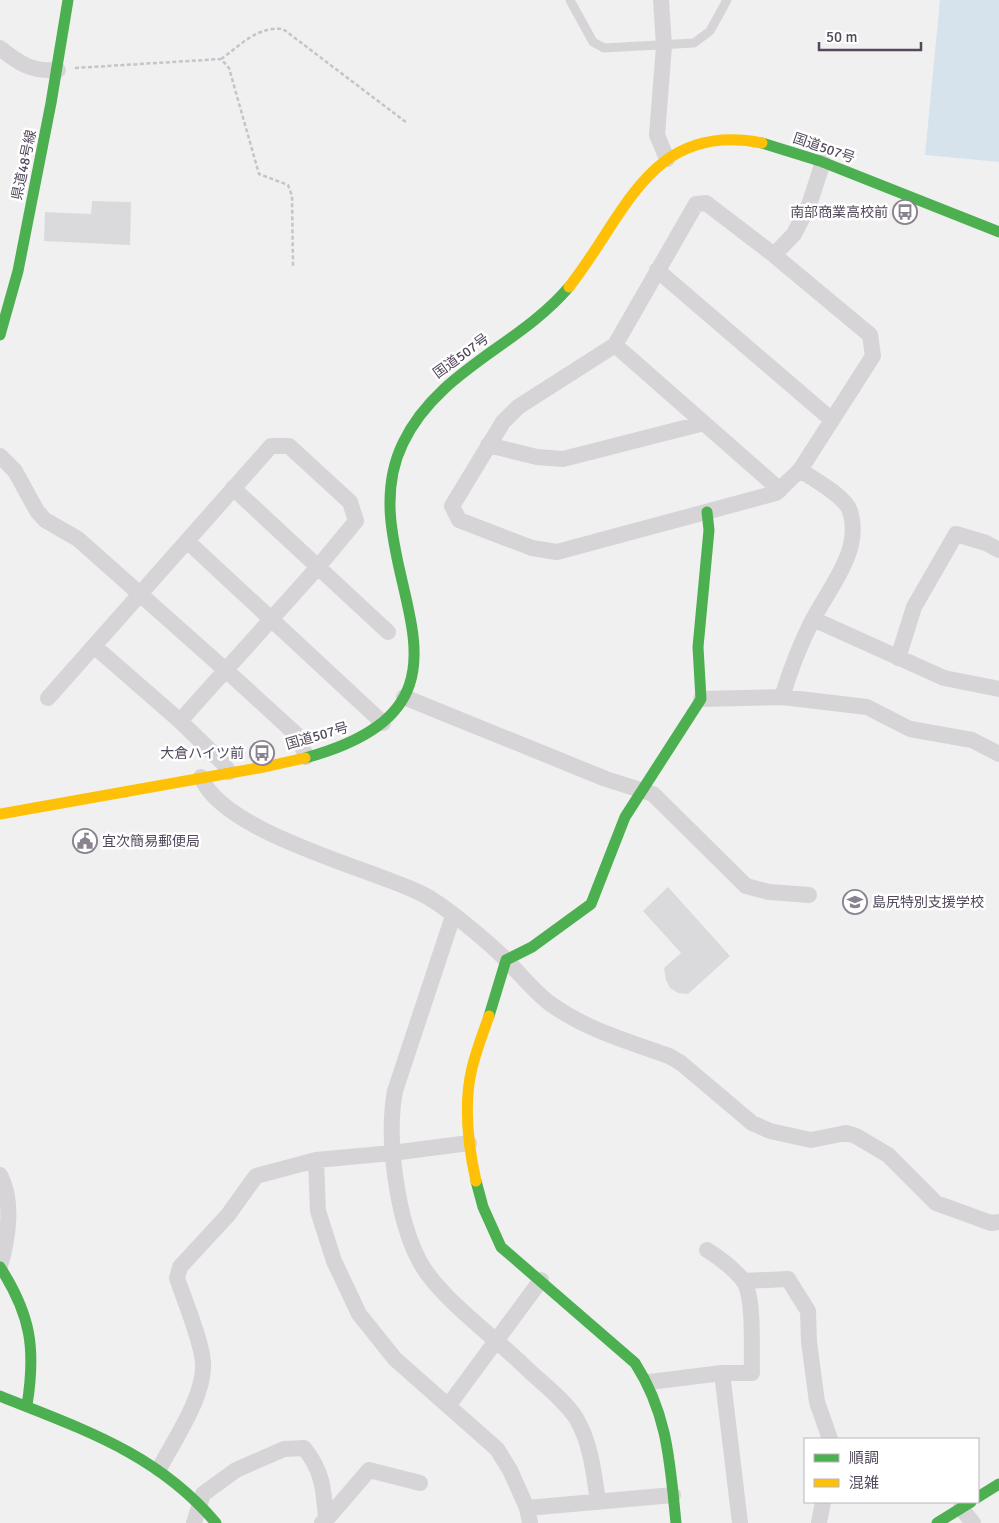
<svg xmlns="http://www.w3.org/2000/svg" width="999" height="1523" font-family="Signika,'Noto Sans JP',sans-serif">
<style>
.pitch{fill:#d6e3ed}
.building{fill:#dad9dc}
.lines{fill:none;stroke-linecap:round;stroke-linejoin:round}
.path{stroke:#c2c5cc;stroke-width:2.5;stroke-dasharray:4 2.5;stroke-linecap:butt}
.lane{stroke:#d6d4d7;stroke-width:9}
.street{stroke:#d6d4d7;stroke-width:16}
.fast{stroke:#4caf50;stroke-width:11}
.slow{stroke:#ffc107;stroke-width:11}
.labels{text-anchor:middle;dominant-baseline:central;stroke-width:5;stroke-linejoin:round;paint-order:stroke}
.street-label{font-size:14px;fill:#53495b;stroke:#fff}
.poi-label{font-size:14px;fill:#53495b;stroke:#fff;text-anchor:end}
</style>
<rect width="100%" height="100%" fill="#f0f0f0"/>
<path class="pitch" d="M940 0H999V162L925 155Z"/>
<path class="building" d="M92 201 131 202 130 245 44 241 45 212 91 214Z
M668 887 730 956 688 994 678 993 670 988 666 980 664 968 681 953 643 911Z"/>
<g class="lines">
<path class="path" d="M221 59C241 45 257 26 283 29L407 123
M75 68 221 59 229 68 259 174 288 185 292 196 293 266"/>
<path class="lane" d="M570 0 593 42 604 48 694 43 710 31 727 0"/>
<path class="street" d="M661 0 664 46 657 135 667 159
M0 48C20 64 32 72 58 70
M706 203 774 255 870 335 873 356 800 470 776 493 557 552 532 548 459 520 452 506 503 422 518 407 615 345 696 204Z
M774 255 794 234 809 205 823 162
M657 270 832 420
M615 345 780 490
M488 445 537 457 563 459 704 423
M0 456 15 471 37 511 45 520 78 539 239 682 299 737 306 757
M233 488 388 632
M187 541 383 723
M813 619 944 678 999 689
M94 646 180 721 223 763 229 772
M898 658 914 607 956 534 986 543 999 550
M404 697 606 779 653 794 746 886 769 892 809 895
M782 697C790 671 799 647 811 623 828 589 863 551 850 511 845 496 813 479 800 470
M48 698 271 446H289L350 502 356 521 318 567 180 721
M701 699 782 697 867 707 910 729 972 740 999 754
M201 777C223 832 365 867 418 892 440 901 491 944 508 962 521 975 533 990 548 1002 584 1029 627 1041 669 1056L681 1063 752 1123 770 1131 811 1140 846 1133 856 1136 888 1155 936 1203 991 1223 999 1222
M453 916 395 1091C386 1138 397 1220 420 1262 438 1296 493 1336 522 1364 539 1381 563 1398 576 1418 591 1443 594 1474 598 1502
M469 1143 392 1153 316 1160 318 1211 334 1261 359 1314 395 1359 497 1449 510 1470 527 1508 530 1523
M0 1175C14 1201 8 1239 0 1266
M743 1281 788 1279 808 1311 809 1342 817 1402 830 1439
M722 1373 740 1523
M649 1382 722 1373H752C751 1351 755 1297 743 1280 733 1268 720 1258 707 1250
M448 1406 541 1280
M159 1469C174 1440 205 1396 203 1363 202 1342 184 1299 177 1278L180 1267 228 1215 256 1176 316 1160
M527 1508 673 1495
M961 1508 973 1523
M326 1520 369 1470 420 1483
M194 1523 203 1494 236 1470 284 1449 304 1448C323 1471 324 1491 326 1520L322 1523
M819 1523 823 1502"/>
<path class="fast" d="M762 143 820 161 999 232
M0 335 18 271 51 103 68 0
M305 758C517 700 344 564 403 443 438 370 519 346 569 287
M489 1016 506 960 532 947 591 904 625 817 701 699 698 647 709 530 707 512
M476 1181 483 1207 501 1247 635 1363C668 1414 670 1464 676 1523
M0 1267C31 1315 36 1349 27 1405
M0 1396C82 1429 157 1453 216 1523
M978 1497 999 1484
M937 1523 971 1502"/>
<path class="slow" d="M569 287C626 215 650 121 762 143
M0 814 264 767 305 758
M476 1181C468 1145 463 1105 472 1068 476 1051 483 1033 489 1016"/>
</g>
<defs>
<symbol id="bus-ring" viewBox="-11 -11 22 22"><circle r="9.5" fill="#fff" stroke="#8a838f" stroke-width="1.5"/><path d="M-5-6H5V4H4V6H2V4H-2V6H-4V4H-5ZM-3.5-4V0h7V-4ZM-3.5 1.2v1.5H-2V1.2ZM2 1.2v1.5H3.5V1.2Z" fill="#8a838f"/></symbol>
<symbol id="civic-ring" viewBox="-11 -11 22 22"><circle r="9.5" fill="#fff" stroke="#8a838f" stroke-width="1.5"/><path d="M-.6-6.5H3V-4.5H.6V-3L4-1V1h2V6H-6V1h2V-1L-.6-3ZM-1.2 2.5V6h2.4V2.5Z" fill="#8a838f"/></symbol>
<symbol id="school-ring" viewBox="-11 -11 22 22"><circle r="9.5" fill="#fff" stroke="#8a838f" stroke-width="1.5"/><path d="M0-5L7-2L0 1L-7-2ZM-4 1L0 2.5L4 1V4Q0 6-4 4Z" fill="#8a838f"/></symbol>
</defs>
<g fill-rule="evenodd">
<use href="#bus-ring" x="891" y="198" width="28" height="28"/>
<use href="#bus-ring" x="248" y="739" width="28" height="28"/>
<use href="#civic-ring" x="71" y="827" width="28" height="28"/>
<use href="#school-ring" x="841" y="888" width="28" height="28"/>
</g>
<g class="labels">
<g class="street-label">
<text transform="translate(824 148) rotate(19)">国道507号</text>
<text transform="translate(24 165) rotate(-78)">県道48号線</text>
<text transform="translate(461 356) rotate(-36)">国道507号</text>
<text transform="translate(317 736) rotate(-16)">国道507号</text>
</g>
<g class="poi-label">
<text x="888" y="212">南部商業高校前</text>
<text x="244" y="753">大倉ハイツ前</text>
<text x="102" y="841" text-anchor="start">宜次簡易郵便局</text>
<text x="872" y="902" text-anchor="start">島尻特別支援学校</text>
</g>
</g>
<rect x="804" y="1438" width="175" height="65" fill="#ffffff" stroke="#bab6bd"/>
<rect x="814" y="1454" width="25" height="8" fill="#4caf50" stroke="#bab6bd"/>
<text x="849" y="1463" font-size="15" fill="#53495b">順調</text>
<rect x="814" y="1479" width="25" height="8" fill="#ffc107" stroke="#bab6bd"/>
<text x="849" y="1488" font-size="15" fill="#53495b">混雑</text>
<path d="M819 42v8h102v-8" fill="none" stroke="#53495b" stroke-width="2.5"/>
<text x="826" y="42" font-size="15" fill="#53495b" stroke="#ffffff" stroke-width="4" paint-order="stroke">50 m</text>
</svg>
